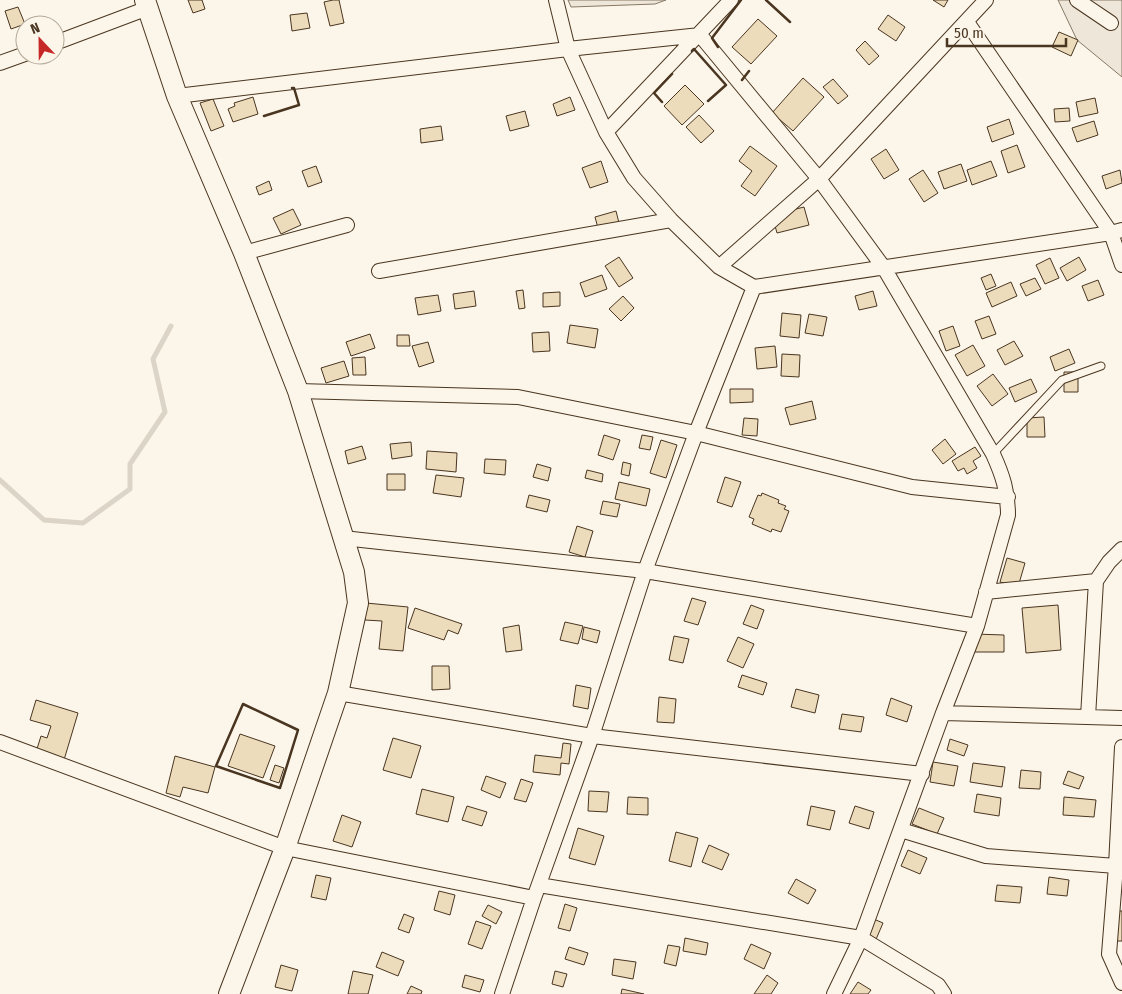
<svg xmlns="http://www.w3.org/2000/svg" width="1122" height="994" font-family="'Fira Sans Condensed',sans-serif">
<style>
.green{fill:#ede6d9;stroke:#887966}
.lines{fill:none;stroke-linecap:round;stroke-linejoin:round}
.stream{stroke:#dcd4c6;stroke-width:5}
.building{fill:#ecdcbc;stroke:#4a3520}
.lane-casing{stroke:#4a3520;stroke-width:9}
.street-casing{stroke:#4a3520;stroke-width:16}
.secondary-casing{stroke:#4a3520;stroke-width:22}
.lane{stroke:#fbf6e9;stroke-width:7}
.street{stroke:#fbf6e9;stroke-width:14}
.secondary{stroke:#fbf6e9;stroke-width:20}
.wall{stroke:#4a3520;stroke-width:2.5}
</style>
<rect width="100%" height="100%" fill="#fbf6e9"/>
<path class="green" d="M568 0H666L655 4 571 7Z
M1058 0H1122V77L1077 40Z"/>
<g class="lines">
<path class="stream" d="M0 480 44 520 83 523 130 489V464L165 412 153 359 171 326"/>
</g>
<path class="building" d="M188 0H202L205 9 193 13Z
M333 0H339L344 23 330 26 324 2Z
M933 0H948L944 7Z
M18 7 25 24 11 29 5 11Z
M307 13 310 28 292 31 290 15Z
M888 15 905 27 896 41 878 29Z
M758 19 777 36 751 64 732 47Z
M1059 32 1078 40 1071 56 1052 47Z
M865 41 879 56 869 65 856 50Z
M803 78 824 97 793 131 772 113Z
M833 79 848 96 838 104 823 87Z
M685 85 704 104 682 125 664 106Z
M253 97 258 114 233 122 228 109 235 106 234 103Z
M570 97 575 110 557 116 553 104Z
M1095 98 1098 113 1079 117 1076 102Z
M213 99 224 126 211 131 200 103Z
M1069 108 1070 121 1055 122 1054 109Z
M525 111 529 126 510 131 506 116Z
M699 115 714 131 701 143 686 127Z
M1009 119 1014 134 992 142 987 127Z
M1094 121 1098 135 1077 142 1072 128Z
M441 126 443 140 421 143 420 129Z
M1017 145 1025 167 1008 173 1001 151Z
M750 146 777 166 755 196 741 186 752 171 739 161Z
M886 149 899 170 884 179 871 159Z
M601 161 608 182 590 188 582 168Z
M991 161 997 176 972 185 967 170Z
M961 164 967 181 944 189 938 172Z
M316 166 322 182 308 187 302 171Z
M923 170 938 193 924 202 909 179Z
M1120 170 1122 183 1106 189 1102 176Z
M269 181 272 190 259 195 256 187Z
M804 207 809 225 777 233 772 215Z
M293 209 301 225 281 234 273 218Z
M616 211 620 227 599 232 595 217Z
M619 257 633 278 619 287 605 266Z
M1079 257 1086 270 1067 281 1060 268Z
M1050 258 1059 278 1045 284 1036 265Z
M991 274 996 286 986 290 981 278Z
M602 275 607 289 585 297 580 283Z
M1035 278 1041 289 1026 296 1020 284Z
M1098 280 1104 295 1088 301 1082 286Z
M1011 282 1017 296 992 307 986 293Z
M523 290 525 308 519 309 516 291Z
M474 291 476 306 455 309 453 294Z
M873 291 877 306 859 310 855 296Z
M560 292V306L543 307V293Z
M438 295 441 311 418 315 415 298Z
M623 296 634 308 621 321 609 309Z
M782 313 801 315 799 338 780 336Z
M809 314 827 317 823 336 805 333Z
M989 316 996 334 982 339 975 321Z
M570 325 598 329 595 348 567 343Z
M953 326 960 346 946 351 939 331Z
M549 332 550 351 533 352 532 333Z
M370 334 375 348 351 356 346 342Z
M397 335H409L410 346H397Z
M1014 341 1023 356 1005 365 997 350Z
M428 342 434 362 419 367 412 346Z
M973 345 985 366 967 376 955 355Z
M775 346 777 367 757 369 755 348Z
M1069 349 1075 363 1055 371 1050 357Z
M782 354 800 355 799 377 781 376Z
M365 357 366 375H353L352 358Z
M344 361 349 376 326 383 321 368Z
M1064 372H1078V392H1064Z
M993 374 1008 394 992 406 977 386Z
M1031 379 1037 392 1015 402 1009 388Z
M730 389H753V402L730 403Z
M812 401 816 419 790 425 785 408Z
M1044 417 1045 437H1027V418Z
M744 418 758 419 757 436 742 435Z
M604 435 620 440 613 460 598 455Z
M642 435 653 437 650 450 639 448Z
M945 439 956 454 943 464 932 450Z
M661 440 677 445 666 478 650 473Z
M411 442 412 456 392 459 390 444Z
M362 446 366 459 348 464 345 451Z
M975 447 981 456 973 461 977 468 967 474 964 468 958 471 952 461Z
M427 451 457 453 456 472 426 469Z
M485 459 506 460 505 475 484 473Z
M623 462 631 464 629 476 621 474Z
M537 464 551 468 548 481 533 477Z
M587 470 603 474 602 482 585 478Z
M387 474H405V490H387Z
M436 475 464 478 461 497 433 493Z
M725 477 741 482 732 507 717 502Z
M619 482 650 489 646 506 615 499Z
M762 493 779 500 778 503 786 506 784 509 789 511 781 532 772 529 771 532 752 524 754 519 749 517 758 495 761 496Z
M529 495 550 500 547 512 526 507Z
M603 501 620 504 617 517 600 514Z
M577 526 593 531 585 557 569 552Z
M1007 558 1025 563 1018 587 1000 582Z
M692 598 706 602 698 625 684 621Z
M366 603 408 607 403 651 379 649 382 621 365 620Z
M751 605 764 610 757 629 743 624Z
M1058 605 1061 650 1026 653 1022 608Z
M415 608 462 624 458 634 448 630 444 640 408 628Z
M565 622 583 626 578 644 560 640Z
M519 625 522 650 506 652 503 628Z
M584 627 600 631 597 643 582 639Z
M974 634 1004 635V652H974Z
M674 636 689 639 683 663 669 660Z
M738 637 754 644 743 668 727 661Z
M432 666H449L450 689 432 690Z
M742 675 767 683 763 695 738 687Z
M576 685 591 688 588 709 573 706Z
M796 689 819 695 815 713 791 707Z
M659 697 676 699 674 723 657 722Z
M891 698 912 706 907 722 886 715Z
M36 700 78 713 64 760 36 752 41 736 47 738 51 726 30 720Z
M842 714 864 717 861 732 839 729Z
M240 734 275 746 263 778 228 766Z
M393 738 421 746 411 778 383 770Z
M950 739 968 745 964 756 947 750Z
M563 743 571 744 569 764 561 763 560 775 533 772 535 755 561 758Z
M175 756 215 767 208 793 183 787 180 797 166 793Z
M933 762 958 766 954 786 930 782Z
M973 763 1005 767 1002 787 970 782Z
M275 765 284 768 279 783 270 780Z
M1021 770 1041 772 1040 789 1019 788Z
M1068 771 1084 777 1079 789 1063 784Z
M486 776 506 783 500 798 481 790Z
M521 779 533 783 526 802 514 799Z
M422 789 454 797 448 822 416 814Z
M589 791 609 792 607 812 588 811Z
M977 794 1001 798 999 816 974 812Z
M628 797 648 798V815L627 814Z
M1064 797 1096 800 1094 817 1063 815Z
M467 806 487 812 482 826 462 820Z
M811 806 835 811 830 830 807 825Z
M855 806 874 812 869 829 849 823Z
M919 808 944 818 937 834 912 824Z
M342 815 361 822 352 847 333 841Z
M578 828 604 836 595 865 569 858Z
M676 832 698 838 691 867 669 861Z
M709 845 729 854 722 870 702 862Z
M908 850 927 858 920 874 901 866Z
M316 875 331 878 326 900 311 897Z
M1049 877 1069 880 1067 896 1047 894Z
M796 879 816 890 808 904 788 893Z
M997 885 1022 887 1020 903 995 901Z
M439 891 455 895 450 915 434 910Z
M565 904 577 908 570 931 558 928Z
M488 905 502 912 496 924 482 916Z
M1115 911H1122V941H1115Z
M404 914 414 918 409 933 398 929Z
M869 917 883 923 874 944 860 938Z
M476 921 491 926 482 949 468 944Z
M685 938 708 943 706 955 683 951Z
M751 944 771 953 764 969 744 959Z
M668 945 680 947 676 966 664 963Z
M569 947 588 953 584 965 565 959Z
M382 952 404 961 398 976 376 967Z
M614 959 636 962 633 979 612 975Z
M281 965 298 970 292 991 275 987Z
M353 971 373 975 368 994H348Z
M555 971 567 974 563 987 552 984Z
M465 975 484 980 480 992 462 987Z
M767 975 778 983 771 994H754Z
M858 982 871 990 868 994H850Z
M411 986 422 991 421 994H407Z
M622 989 644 994H621Z"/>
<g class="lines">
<defs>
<path id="lane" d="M993 454 1062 380 1101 366"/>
<path id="street" d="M556 0 568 49 606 132 634 178 671 220 719 267 754 287 1111 233 1122 230
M1077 0 1111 23
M967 22 1111 233 1122 265
M55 43 148 8
M0 63 25 54
M177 96 568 49 700 35 819 179 884 268 993 454C1003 476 1008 492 1008 515L977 626 943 713 861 938 834 994
M606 132 731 0
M244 253 347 225
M719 267 819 179 986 0
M379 271 671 220
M298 391 518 397 696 433 912 487 1008 497
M343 538 645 571 977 626
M986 592 1096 581 1109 562 1122 549
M338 693 592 736 922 774
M943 713 1122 718
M1088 717 1096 581
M0 742 285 848 534 898
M1122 747 1116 866 1109 954 1122 983
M901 830 986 856 1116 866
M539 885 861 938 938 985 944 994
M502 994 534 898 592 736 645 571 696 433 754 287"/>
<path id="secondary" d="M145 0 177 96 244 253 298 391 354 572 358 603 338 693 285 848 229 994"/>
</defs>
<use href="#lane" class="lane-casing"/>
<use href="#street" class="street-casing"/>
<use href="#secondary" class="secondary-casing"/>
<use href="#lane" class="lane"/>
<use href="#street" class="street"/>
<use href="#secondary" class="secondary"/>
<path class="wall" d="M766 0 790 22
M718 47 712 38 741 0
M692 51 694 49 726 85 708 101
M742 80 749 71
M662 102 654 93 672 74
M264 116 299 105 294 88H292
M243 704 298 730 280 788 216 766Z"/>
</g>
<g transform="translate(40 40) rotate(338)"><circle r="24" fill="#fbf6e9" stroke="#b4a999"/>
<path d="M0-4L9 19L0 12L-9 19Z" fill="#c62828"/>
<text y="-8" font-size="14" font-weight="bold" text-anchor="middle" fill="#4a3520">N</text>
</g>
<path d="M947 38v8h119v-8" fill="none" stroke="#4a3520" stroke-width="2.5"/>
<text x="954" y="38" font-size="15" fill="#4a3520" stroke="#fbf6e9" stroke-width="4" paint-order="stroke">50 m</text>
</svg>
